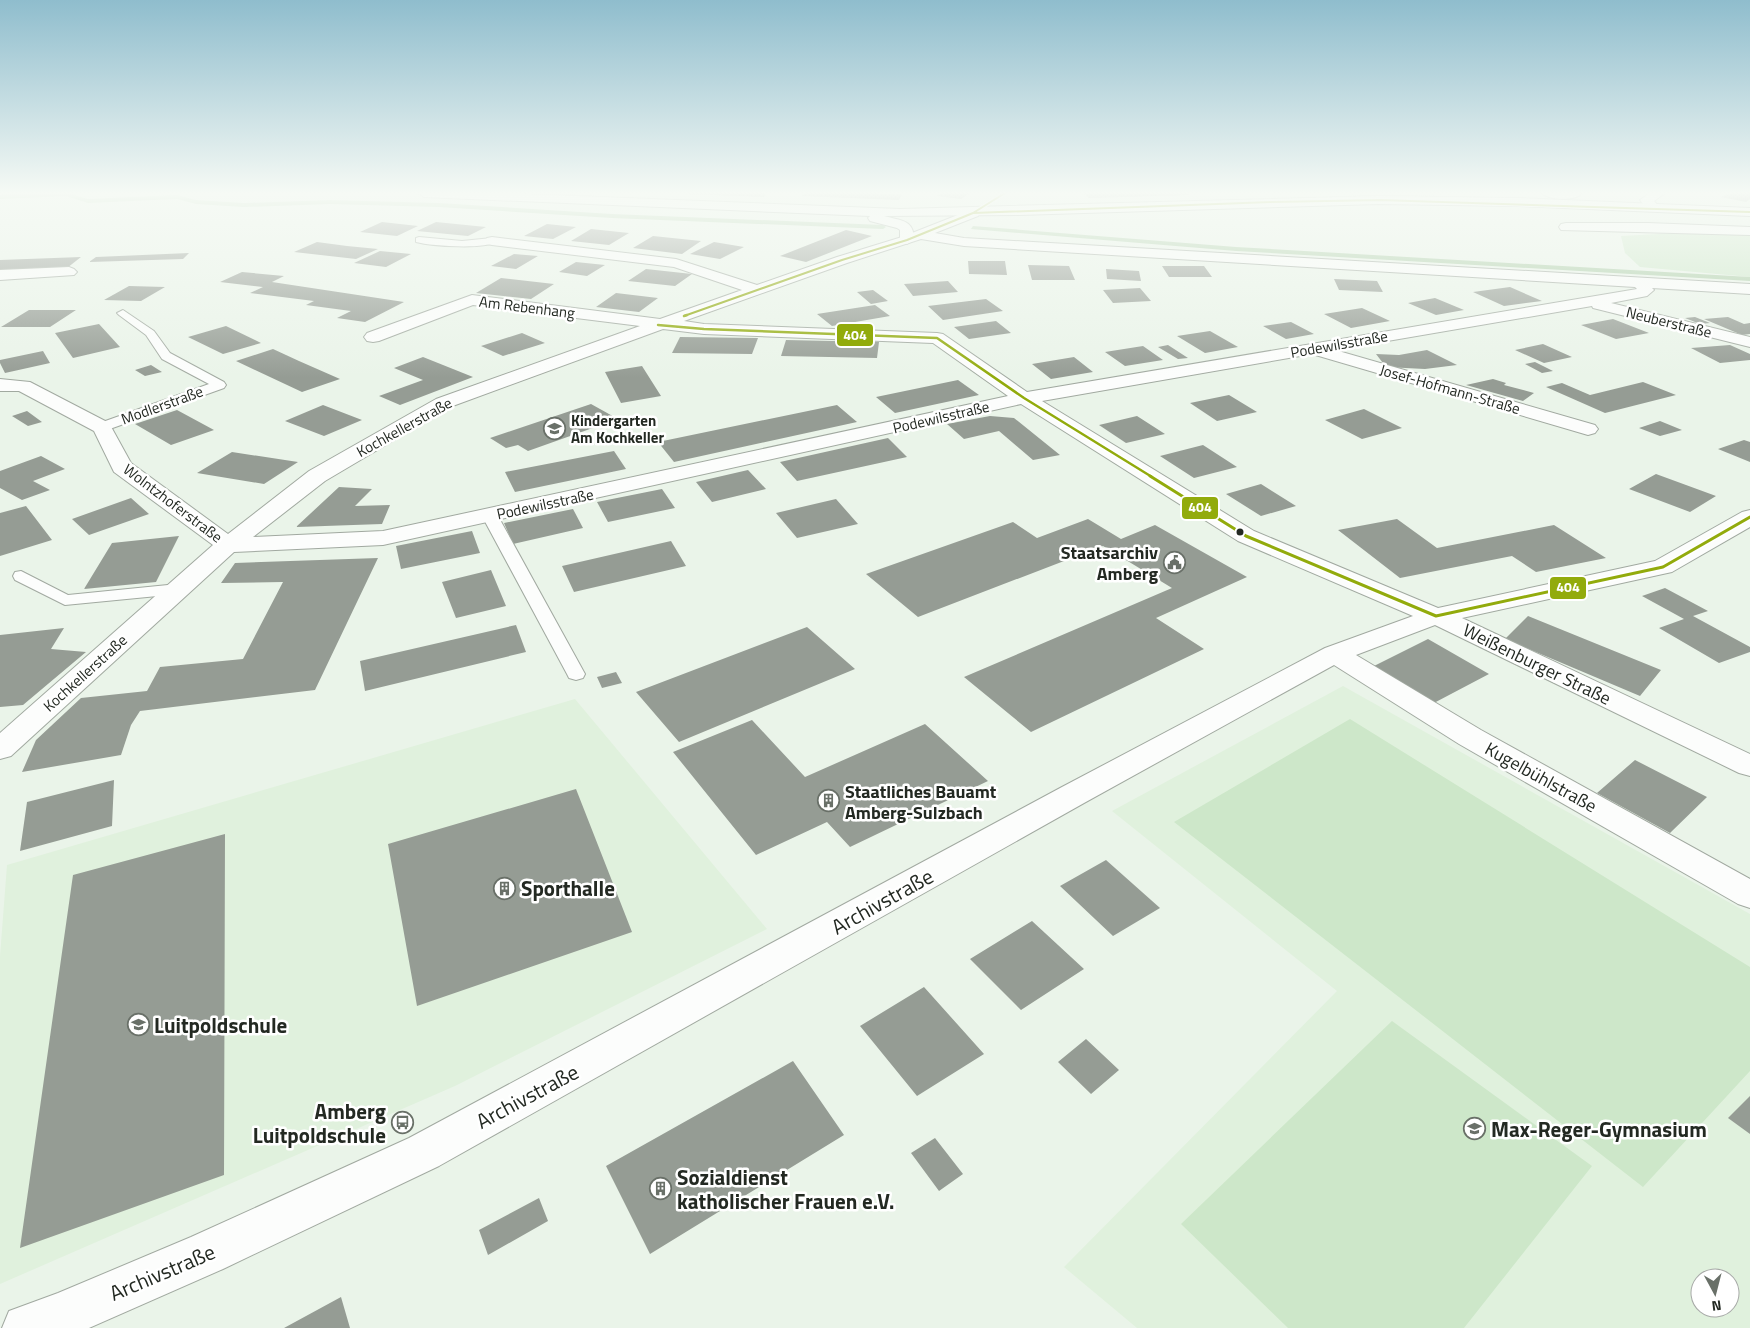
<svg xmlns="http://www.w3.org/2000/svg" width="1750" height="1328" font-family="'Titillium Web',sans-serif">
<style>
.built{fill:#e0f1dd;fill-rule:evenodd}
.green{fill:#cde7c9}
.lines{fill:none;stroke-linecap:round;stroke-linejoin:round}
.stream{fill:#a9cba4;fill-rule:evenodd}
.building{fill:#959c94}
.lane-casing{stroke:#a1a9a0;stroke-width:2}
.street-casing{stroke:#a1a9a0;stroke-width:2}
.secondary-casing{stroke:#a1a9a0;stroke-width:2}
.lane{fill:#fcfdfc;fill-rule:evenodd}
.street{fill:#fcfdfc;fill-rule:evenodd}
.secondary{fill:#fcfdfc;fill-rule:evenodd}
.bus-1-far2-casing{stroke:#fff;stroke-width:4}
.bus-1-far1-casing{stroke:#fff;stroke-width:5}
.bus-1-casing{stroke:#fff;stroke-width:6}
.bus-1-far2{stroke:#92ab0c;stroke-width:2}
.bus-1-far1{stroke:#92ab0c;stroke-width:2.5}
.bus-1{stroke:#92ab0c;stroke-width:3}
.bus-dot{fill:#232922;stroke:#fff;stroke-width:2}
.labels{text-anchor:middle;dominant-baseline:central;stroke-width:5;stroke-linejoin:round;paint-order:stroke}
.far-street-label{font-size:15px;fill:#232922;stroke:#fff}
.far-poi-label{font-size:15px;font-weight:bold;fill:#232922;stroke:#fff;text-anchor:start}
.poi-label{font-size:18px;font-weight:bold;fill:#232922;stroke:#fff;text-anchor:end}
.street-label{font-size:18px;fill:#232922;stroke:#fff}
.near-poi-label{font-size:21px;font-weight:bold;fill:#232922;stroke:#fff;text-anchor:start}
.near-street-label{font-size:21px;fill:#232922;stroke:#fff}
.line-badge{stroke:#fff;stroke-width:2}
.badge-label{font-size:14px;text-anchor:middle;font-weight:bold;fill:#fff}
</style>
<rect width="100%" height="100%" fill="#eaf4e9"/>
<path class="built" d="M1343 686 1750 914V1328H1137L1064 1267 1337 991 1112 811ZM1700 1278H1730V1308H1700Z
M575 699 767 929 455 1086 0 1284V956L7 865Z"/>
<path class="green" d="M1677 233H1750V277L1640 267 1625 253 1621 236Z
M1350 719 1750 967V1071L1643 1187 1174 822Z
M1392 1021 1592 1166 1464 1328H1288L1181 1224Z"/>
<g class="lines">
<path class="stream" d="M66 193 88 199 177 195 196 200 244 203 330 200 439 203 612 214 883 225 886 227 883 229 612 218 439 207 330 204 244 207 196 204 177 199 88 203 66 196 0 199V195Z
M973 226 1236 247 1750 277V281L1236 251 971 229Z"/>
</g>
<path class="building" d="M687 193H767L764 197 687 194Z
M804 193H871L902 194 899 200 802 196Z
M942 193H970L961 199 937 196Z
M1083 193H1187L1190 195 1089 198Z
M1730 193H1750V199L1746 202 1721 197Z
M382 222 418 226 397 236 360 232Z
M436 222 486 227 468 236 417 231Z
M547 224 576 227 553 239 524 236Z
M591 229 629 233 609 245 571 241Z
M846 230 872 236 806 262 780 256Z
M653 236 701 241 682 254 633 248Z
M317 242 347 246 378 249 356 259 294 252Z
M714 242 744 247 720 259 690 254Z
M380 251 411 254 386 267 354 263Z
M189 253 183 259 89 262 96 257Z
M514 254 538 256 516 269 491 266Z
M81 257 67 268 0 270V260Z
M968 261H1005L1007 275 969 274Z
M576 262 605 265 587 276 559 272Z
M1028 265 1069 266 1075 280H1032Z
M1162 266H1204L1212 277H1169Z
M646 269 692 274 675 286 628 281Z
M1106 269 1139 271 1141 281 1107 279Z
M242 272 284 276 272 282 404 302 365 322 337 318 351 311 306 305 314 301 250 293 263 287 220 282Z
M501 278 554 284 531 299 476 293Z
M1334 279 1377 281 1383 292 1339 290Z
M948 281 958 292 913 296 904 284Z
M129 286 165 287 141 301 104 300Z
M1510 287 1542 301 1504 306 1473 292Z
M1140 288 1151 301 1113 303 1103 290Z
M873 290 888 301 871 304 857 292Z
M616 293 658 298 639 312 596 307Z
M1435 298 1464 310 1436 315 1408 303Z
M986 299 1003 311 943 320 928 306Z
M875 305 890 316 832 326 817 314Z
M1362 308 1390 321 1351 328 1324 314Z
M29 310H76L50 327H1Z
M1695 317 1710 323 1700 324 1685 318Z
M1728 317 1744 324 1750 323V334L1742 335 1704 319Z
M1613 319 1649 333 1616 339 1581 325Z
M996 321 1011 333 969 339 954 327Z
M1291 322 1314 334 1286 339 1263 326Z
M99 324 120 347 73 358 55 333Z
M226 326 261 343 223 354 188 337Z
M1210 331 1238 347 1205 353 1177 336Z
M522 333 545 343 503 356 481 346Z
M680 337 758 338 752 354 672 353Z
M786 340 879 342 877 358 781 356Z
M1543 344 1572 357 1544 363 1515 350Z
M1168 345 1188 358 1178 359 1158 347Z
M1730 345 1750 354V360L1720 363 1691 348Z
M1143 346 1163 360 1125 366 1105 352Z
M273 349 299 361 340 379 302 392 236 361Z
M1427 350 1457 365 1425 369 1386 367 1376 354 1399 355Z
M43 351 50 363 5 373 0 363V360Z
M423 357 473 377 400 405 379 396 423 380 394 368Z
M1074 357 1093 372 1051 379 1032 364Z
M1535 362 1553 371 1542 373 1525 364Z
M151 365 162 372 145 376 135 370Z
M642 366 661 396 621 403 605 372Z
M1493 379 1506 383 1504 385 1534 393 1523 401 1466 385Z
M958 380 979 395 895 413 876 397Z
M1643 382 1676 395 1605 413 1546 387 1562 383 1590 395Z
M1229 395 1257 412 1217 421 1190 403Z
M591 404 618 419 528 451 518 445 506 448 490 438Z
M323 405 362 420 324 436 285 421Z
M837 405 857 422 674 462 658 442Z
M1364 409 1402 428 1362 439 1325 420Z
M177 410 214 430 171 445 135 424Z
M27 411 42 422 28 426 12 416Z
M990 416 1014 418 1060 455 1033 460 999 431 964 439 947 424Z
M1137 416 1165 434 1126 443 1099 425Z
M1660 421 1682 430 1660 436 1639 428Z
M888 438 907 457 797 481 780 462Z
M1744 440 1750 442V462L1718 449Z
M1203 445 1237 467 1194 478 1160 456Z
M614 451 626 469 515 492 505 472Z
M232 452 298 462 264 484 197 473Z
M41 456 65 469 33 481 50 490 22 500 0 488V471Z
M748 470 766 489 712 502 696 482Z
M1656 474 1716 496 1690 512 1629 489Z
M1261 484 1296 506 1261 516 1226 494Z
M339 487 372 489 355 506 390 505 382 524 296 527Z
M662 489 675 508 608 522 597 502Z
M131 498 149 514 89 535 72 519Z
M836 499 858 524 797 538 776 513Z
M26 506 52 540 0 556V513Z
M573 509 583 528 513 544 504 523Z
M1088 519 1121 539 1155 525 1247 577 1156 618 1204 649 1031 732 964 677 1172 588 1103 546 918 617 866 574 1013 522 1037 538Z
M1397 519 1437 548 1554 525 1606 558 1536 572 1512 556 1400 578 1338 530Z
M472 531 480 553 401 569 396 546Z
M179 536 156 582 84 589 112 543Z
M671 541 686 566 574 592 562 566Z
M378 558 315 690 140 711 131 725 121 755 22 772 36 740 81 698 147 691 160 667 243 659 283 582 221 583 235 563Z
M491 570 506 606 456 618 442 582Z
M1665 588 1708 611 1693 616 1750 647V652L1719 663 1659 628 1684 619 1642 596Z
M1528 616 1661 670 1640 696 1505 639Z
M516 625 526 652 365 691 360 661Z
M807 627 855 669 679 742 636 692Z
M64 628 51 649 86 652 23 705 0 707V635Z
M1428 639 1489 674 1432 704 1372 667Z
M616 672 622 683 602 688 597 677Z
M752 720 805 777 925 724 988 781 850 847 827 822 756 855 673 752Z
M1635 760 1707 797 1670 833 1597 793Z
M114 780 112 826 20 851 27 802Z
M576 789 632 932 417 1006 388 844Z
M225 834 224 1175 20 1248 73 875Z
M1106 860 1160 908 1113 936 1060 886Z
M1032 921 1084 969 1021 1010 970 959Z
M924 987 984 1054 917 1096 860 1026Z
M1086 1039 1119 1070 1091 1094 1058 1062Z
M793 1061 844 1135 650 1254 606 1166Z
M1750 1096V1134L1728 1118Z
M935 1138 963 1174 939 1191 911 1153Z
M539 1198 548 1221 488 1255 479 1230Z
M341 1297 350 1328H284Z"/>
<g class="lines">
<defs>
<path id="lane" d="M419 237 462 241 492 238 497 241C486 250 431 246 416 242V238Z
M123 310 154 331 170 353 224 382 226 385 224 388 107 430H97L95 427 97 424 209 384 162 359 146 335 119 315 117 313Z
M490 511 495 513 498 516 585 674 583 678 576 680 569 678 567 674 482 516 485 513Z
M21 571 68 595 178 584 184 585 187 589 184 593 178 594 65 605 15 580 13 576 15 572Z"/>
<path id="street" d="M1542 193H1580L1581 194C1575 201 1548 200 1542 193Z
M1650 193H1665L1654 201 1660 208 1658 211H1648L1640 200Z
M973 209 980 213 978 216 935 233 964 238 1750 284V294L1652 288 1654 290 1647 296 1611 303 1750 337V347L1593 308 1592 306 1335 350 1595 425 1598 429 1595 433 1588 435 1312 354 1042 401 1254 531 1438 608 1655 561 1742 512 1750 510V527L1672 572 1462 618 1750 754V776L1739 773 1435 625 1356 655 1481 730 1750 879V908L1738 904 1459 744 1334 665 1084 803 439 1166 223 1269 89 1328H2L9 1311 58 1293 191 1237 409 1138 1062 787 1325 648 1413 616 1238 541 1021 404 383 545 234 552 11 756 0 759V733L213 545 114 472 94 431 19 391H0V379L30 382 109 423 131 463 228 534 309 471 436 399 640 326 473 305 379 341 373 342 367 341 364 337 367 333 472 295 660 319 742 290 674 267 492 245 487 244 485 241 487 238 492 237 676 259 757 285 837 257 902 237ZM921 239 964 246 1635 287 1637 289 1027 392 943 334 937 333 704 324 684 321 847 263ZM663 329 704 334 933 343 1008 396 383 531 253 537 325 481 450 407Z
M1566 223H1648L1750 227V235L1561 230 1559 227 1561 224Z
M69 267 74 269 77 272 74 275 0 280V270Z"/>
<path id="secondary" d="M418 193H504L900 209 1378 196 1518 198 1750 208V216L1518 206 1378 204 1019 215 884 216C901 221 914 219 914 240L907 244 900 240V230L897 228 870 221 868 218 870 216 424 197Z"/>
</defs>
<use href="#lane" class="lane-casing"/>
<use href="#street" class="street-casing"/>
<use href="#secondary" class="secondary-casing"/>
<use href="#lane" class="lane"/>
<use href="#street" class="street"/>
<use href="#secondary" class="secondary"/>
<defs>
<path id="bus-1-far2" d="M973 213 1270 202 1381 200 1750 212
M684 316 842 260 907 240 973 213 1005 193"/>
<path id="bus-1-far1" d="M684 316 687 315
M658 325 704 329 937 338 1024 398 1152 477"/>
<path id="bus-1" d="M1150 476 1246 536 1436 616 1663 567 1750 517"/>
</defs>
<use href="#bus-1-far2" class="bus-1-far2-casing"/>
<use href="#bus-1-far1" class="bus-1-far1-casing"/>
<use href="#bus-1" class="bus-1-casing"/>
<use href="#bus-1-far2" class="bus-1-far2"/>
<use href="#bus-1-far1" class="bus-1-far1"/>
<use href="#bus-1" class="bus-1"/>
</g>
<linearGradient id="sky" x2="0" y2="1"><stop stop-color="#8fbdcd"/><stop offset="0.51" stop-color="#f6faf5"/><stop offset="1" stop-color="#f6faf5" stop-opacity="0"/></linearGradient>
<rect width="1750" height="378" fill="url(#sky)"/>
<defs>
<symbol id="school-ring" viewBox="-11 -11 22 22"><circle r="9.5" fill="#fff" stroke="#697068" stroke-width="1.5"/><path d="M0-5L7-2L0 1L-7-2ZM-4 1L0 2.5L4 1V4Q0 6-4 4Z" fill="#697068"/></symbol>
<symbol id="civic-ring" viewBox="-11 -11 22 22"><circle r="9.5" fill="#fff" stroke="#697068" stroke-width="1.5"/><path d="M-.6-6.5H3V-4.5H.6V-3L4-1V1h2V6H-6V1h2V-1L-.6-3ZM-1.2 2.5V6h2.4V2.5Z" fill="#697068"/></symbol>
<symbol id="building-ring" viewBox="-11 -11 22 22"><circle r="9.5" fill="#fff" stroke="#697068" stroke-width="1.5"/><path d="M-4-6H4V6H1V3H-1V6H-4ZM-2.5-4.3h1.7v1.8h-1.7ZM.8-4.3h1.7v1.8H.8ZM-2.5-1h1.7V.8h-1.7ZM.8-1h1.7V.8H.8Z" fill="#697068"/></symbol>
<symbol id="bus-ring" viewBox="-11 -11 22 22"><circle r="9.5" fill="#fff" stroke="#697068" stroke-width="1.5"/><path d="M-5-6H5V4H4V6H2V4H-2V6H-4V4H-5ZM-3.5-4V0h7V-4ZM-3.5 1.2v1.5H-2V1.2ZM2 1.2v1.5H3.5V1.2Z" fill="#697068"/></symbol>
</defs>
<g fill-rule="evenodd">
<use href="#school-ring" x="542" y="416" width="25" height="25"/>
<use href="#civic-ring" x="1162" y="550" width="25" height="25"/>
<use href="#building-ring" x="816" y="788" width="25" height="25"/>
<use href="#building-ring" x="492" y="876" width="25" height="25"/>
<use href="#school-ring" x="126" y="1012" width="25" height="25"/>
<use href="#bus-ring" x="390" y="1110" width="25" height="25"/>
<use href="#school-ring" x="1462" y="1116" width="25" height="25"/>
<use href="#building-ring" x="648" y="1176" width="25" height="25"/>
</g>
<circle class="bus-dot" cx="1240" cy="532" r="4.5"/>
<g class="labels">
<g class="far-street-label">
<text transform="translate(527 307) rotate(7)">Am Rebenhang</text>
<text transform="translate(1669 322) rotate(14)">Neuberstraße</text>
<text transform="translate(1339 344) rotate(-10)">Podewilsstraße</text>
<text transform="translate(1450 389) rotate(16)">Josef-Hofmann-Straße</text>
<text transform="translate(162 405) rotate(-20)">Modlerstraße</text>
<text transform="translate(941 417) rotate(-13)">Podewilsstraße</text>
<text transform="translate(404 427) rotate(-29)">Kochkellerstraße</text>
<text transform="translate(173 503) rotate(37)">Wolntzhoferstraße</text>
<text transform="translate(545 504) rotate(-12)">Podewilsstraße</text>
<text transform="translate(85 673) rotate(-42)">Kochkellerstraße</text>
</g>
<g class="far-poi-label">
<text x="571" y="420">Kindergarten<tspan x="571" dy="17">Am Kochkeller</tspan></text>
</g>
<g class="poi-label">
<text x="1158" y="552">Staatsarchiv<tspan x="1158" dy="21">Amberg</tspan></text>
<text x="845" y="791" text-anchor="start">Staatliches Bauamt<tspan x="845" dy="21">Amberg-Sulzbach</tspan></text>
</g>
<g class="street-label">
<text transform="translate(1537 664) rotate(26)">Weißenburger Straße</text>
<text transform="translate(1541 777) rotate(29)">Kugelbühlstraße</text>
</g>
<g class="near-poi-label">
<text x="521" y="888">Sporthalle</text>
<text x="154" y="1025">Luitpoldschule</text>
<text x="386" y="1111" text-anchor="end">Amberg<tspan x="386" dy="24">Luitpoldschule</tspan></text>
<text x="1491" y="1129">Max-Reger-Gymnasium</text>
<text x="677" y="1177">Sozialdienst<tspan x="677" dy="24">katholischer Frauen e.V.</tspan></text>
</g>
<g class="near-street-label">
<text transform="translate(882 901) rotate(-29)">Archivstraße</text>
<text transform="translate(527 1096) rotate(-28)">Archivstraße</text>
<text transform="translate(162 1272) rotate(-23)">Archivstraße</text>
</g>
</g>
<g class="line-badge">
<rect x="836" y="323" width="38" height="24" rx="5" fill="#92ab0c"/>
<rect x="1181" y="496" width="38" height="24" rx="5" fill="#92ab0c"/>
<rect x="1549" y="576" width="38" height="24" rx="5" fill="#92ab0c"/>
</g>
<g class="badge-label">
<text x="855" y="340">404</text>
<text x="1200" y="512">404</text>
<text x="1568" y="592">404</text>
</g>
<g transform="translate(1715 1293) rotate(173)"><circle r="24" fill="#ffffff" stroke="#a7a9a7"/>
<path d="M0-4L9 19L0 12L-9 19Z" fill="#697068"/>
<text y="-8" font-size="14" font-weight="bold" text-anchor="middle" fill="#232922">N</text>
</g>
</svg>
